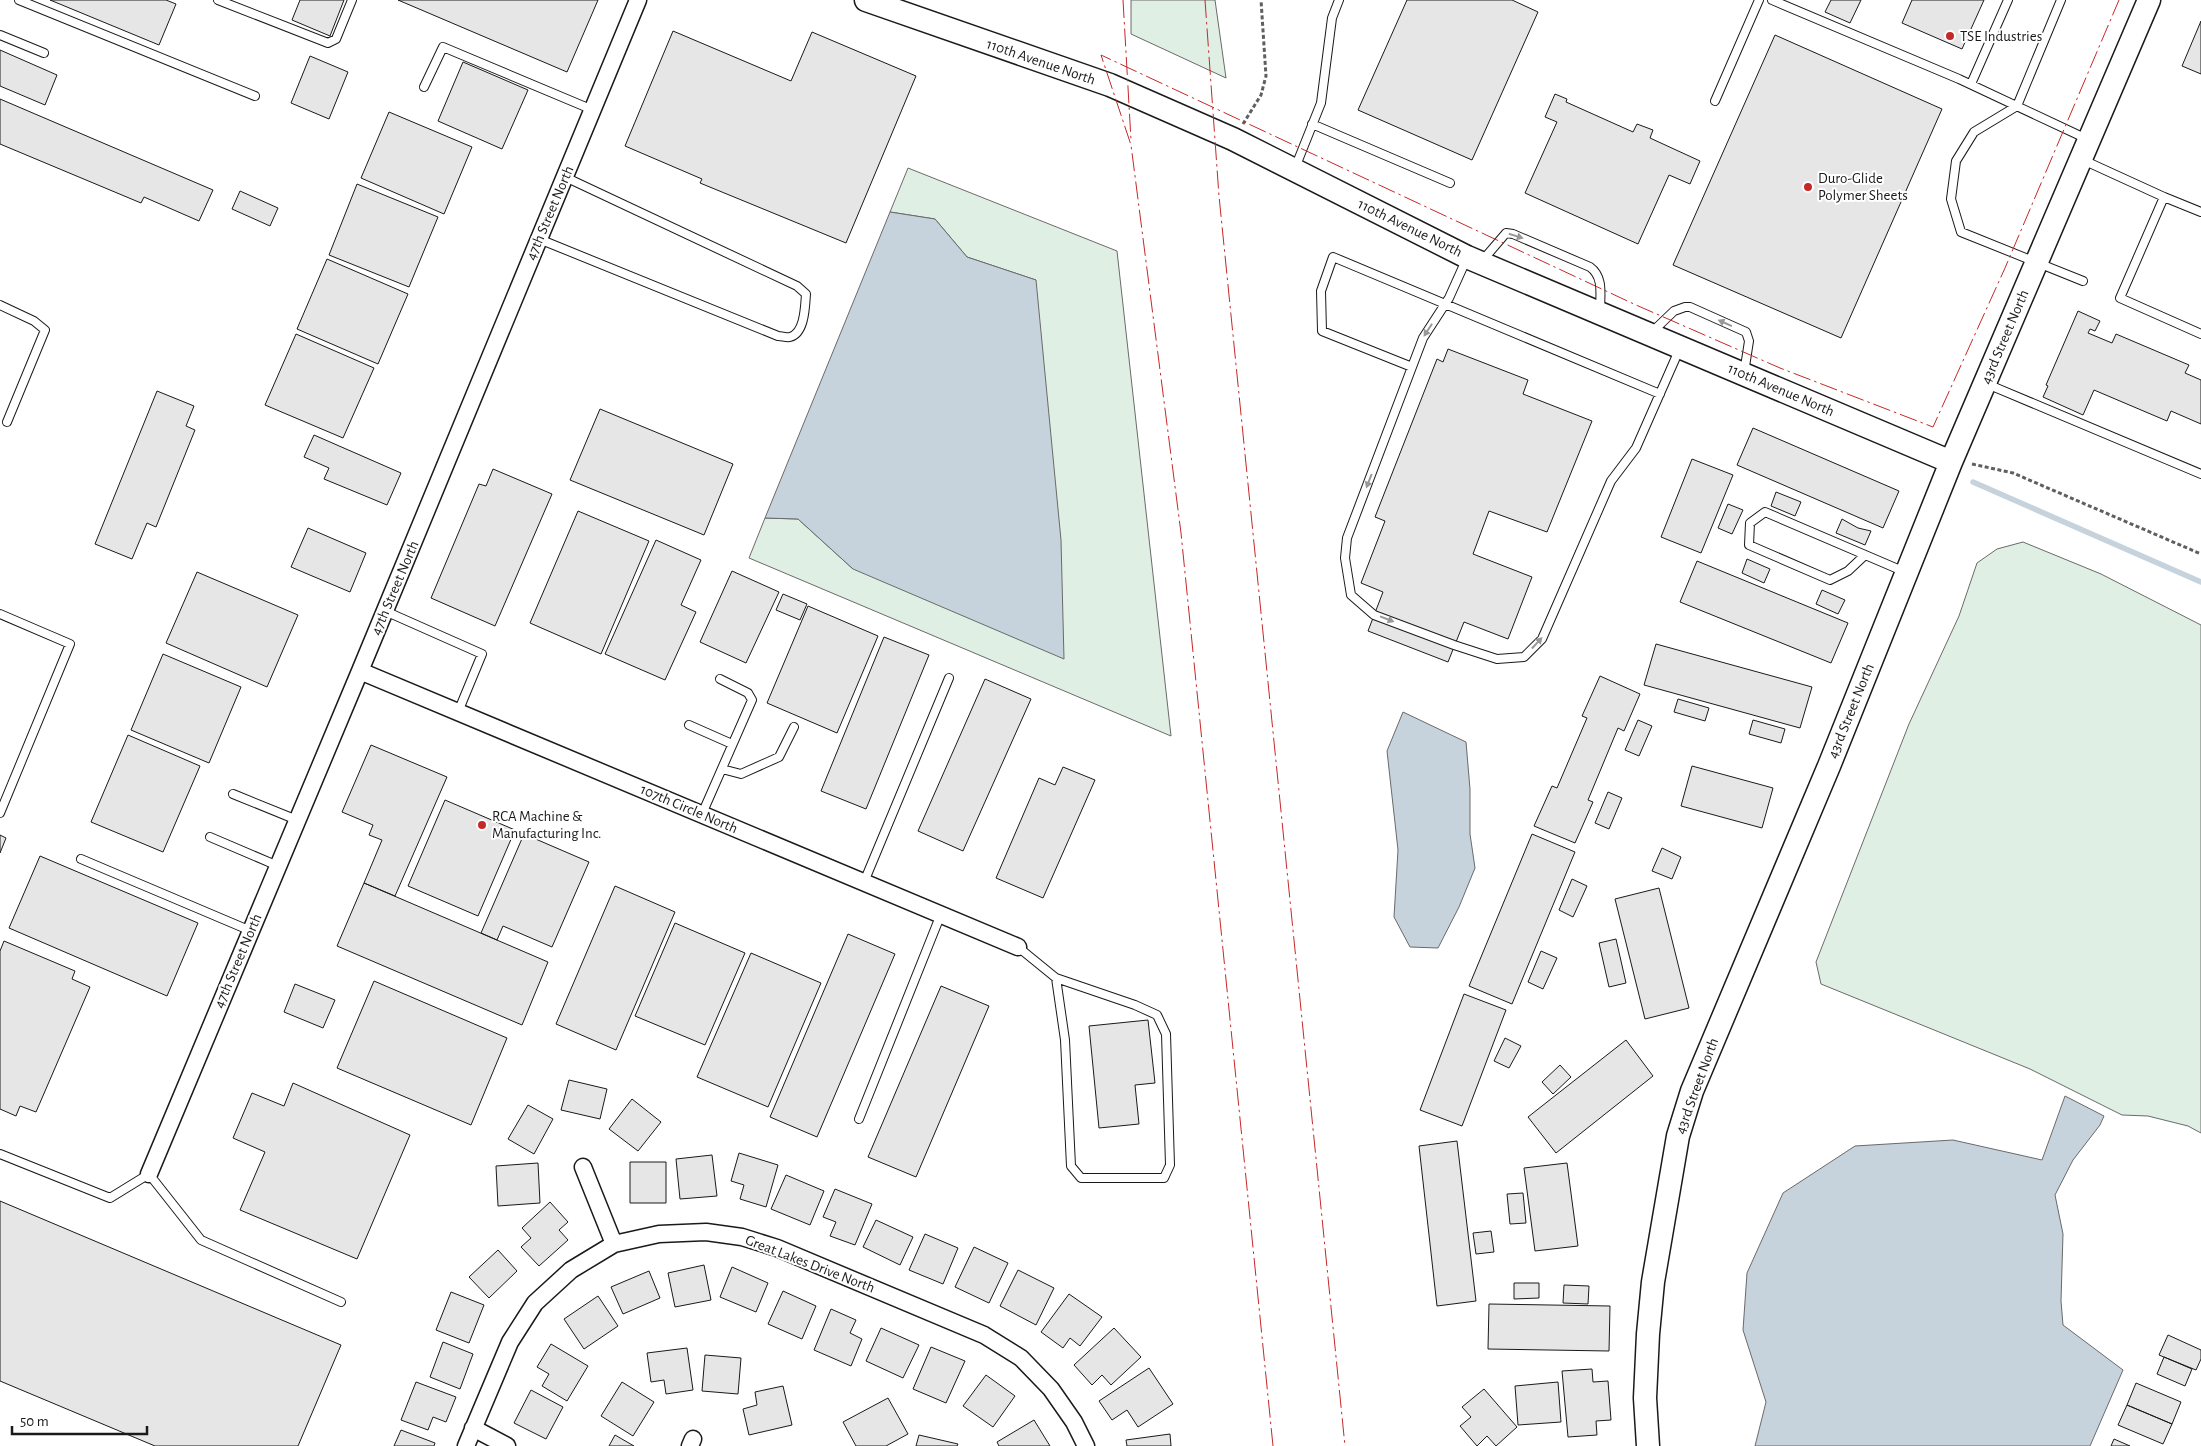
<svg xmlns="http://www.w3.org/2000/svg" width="2201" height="1446" font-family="'Alegreya Sans',sans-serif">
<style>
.green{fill:#e0efe3;stroke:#6a6a6a}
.water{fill:#c6d2dc;stroke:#6a6a6a}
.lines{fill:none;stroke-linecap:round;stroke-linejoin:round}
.stream{stroke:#c6d2dc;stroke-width:5.5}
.building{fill:#e6e6e6;stroke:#1a1a1a}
.lane-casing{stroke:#1a1a1a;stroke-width:10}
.street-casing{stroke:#1a1a1a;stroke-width:19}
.secondary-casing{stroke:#1a1a1a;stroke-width:25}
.path{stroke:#5f5f5f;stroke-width:3;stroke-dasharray:4 2.5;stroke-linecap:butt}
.lane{stroke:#fff;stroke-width:8}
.street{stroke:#fff;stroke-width:16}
.secondary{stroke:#fff;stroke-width:22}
.power{stroke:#c62828;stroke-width:1;stroke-dasharray:18 4 2.5 4;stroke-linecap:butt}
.oneway{fill:#989898}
.poi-dot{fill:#c62828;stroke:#fff;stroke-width:2}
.labels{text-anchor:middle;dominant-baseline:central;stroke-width:4;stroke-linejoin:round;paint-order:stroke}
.poi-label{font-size:15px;fill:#1a1a1a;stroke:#fff;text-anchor:start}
.street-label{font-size:15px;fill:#1a1a1a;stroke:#fff}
</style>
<rect width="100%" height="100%" fill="#fff"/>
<path class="green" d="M1131 0H1215L1226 78 1131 34Z
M908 168 1117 251 1171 736 749 558 765 518 798 519 853 569 1036 280 967 257 935 219 890 212Z
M2023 542 2101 574 2201 625V1133L2188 1126 2148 1116 2122 1115 2030 1069 1821 984 1816 962 1909 724 1959 616 1977 563 1997 549Z"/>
<path class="water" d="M890 212 935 219 967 257 1036 280 1061 540 1064 659 853 569 798 519 765 518Z
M1403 712 1466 742 1470 789V834L1475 868 1459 907 1438 948 1410 947 1394 917 1398 850 1387 751Z
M2065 1096 2104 1116 2100 1125 2073 1160 2055 1195 2063 1234 2061 1301 2063 1325 2123 1370 2090 1446H1755L1766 1402 1743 1330 1747 1273 1783 1193 1855 1146 1953 1140 2042 1160Z"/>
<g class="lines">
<path class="stream" d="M1973 482 2201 582"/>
</g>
<path class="building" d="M50 0H166L176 4 159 45Z
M300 0H344L330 36 292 20Z
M398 0H598L567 72Z
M1407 0H1512L1538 12 1472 160 1358 110Z
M1831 0H1861L1850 23 1825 12Z
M1912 0H1984L1962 49 1902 23Z
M2201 21V74L2182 66Z
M673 31 791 81 812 32 916 76 846 243 700 183 702 179 625 146Z
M1775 35 1942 109 1841 338 1673 265Z
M0 50 57 75 45 105 0 86Z
M310 56 348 72 329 119 291 103Z
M463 62 528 90 502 149 438 121Z
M1555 94 1567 99 1566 102 1633 132 1637 124 1653 130 1650 138 1700 161 1690 184 1669 175 1638 244 1525 193 1557 122 1545 117Z
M0 99 213 190 199 221 144 197 141 203 0 144Z
M389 112 472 147 444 214 361 178Z
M357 184 438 217 409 287 329 255Z
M240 191 278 208 270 226 232 209Z
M327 259 408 294 378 364 297 329Z
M2078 311 2100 321 2095 331 2090 329 2088 333 2112 343 2116 334 2189 365 2185 373 2201 380V424L2171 411 2167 421 2094 390 2083 415 2043 397 2048 386 2046 385Z
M296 334 374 368 343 438 265 405Z
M1448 349 1528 380 1523 394 1592 421 1547 532 1489 511 1473 554 1532 577 1508 639 1464 622 1448 662 1368 631 1383 592 1361 583 1385 521 1375 517 1437 359 1443 362Z
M157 391 194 406 186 426 195 430 156 527 147 523 132 559 95 544Z
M600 409 733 464 704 535 570 480Z
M1753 428 1899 491 1883 528 1737 465Z
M314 435 401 473 387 505 324 479 329 468 304 457Z
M1692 459 1733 475 1701 553 1661 537Z
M493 469 552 494 495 626 431 598 479 484 486 486Z
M1776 492 1801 502 1795 516 1771 506Z
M1728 504 1743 510 1732 534 1718 528Z
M578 511 649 541 601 654 530 623Z
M1842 519 1858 528 1871 531 1865 545 1836 533Z
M308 528 366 553 350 592 291 567Z
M656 540 701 560 681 605 696 612 665 680 605 654Z
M1747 559 1770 569 1764 583 1742 573Z
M1697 561 1848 623 1831 663 1680 602Z
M732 571 779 592 746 663 700 642Z
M197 572 298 615 267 687 166 643Z
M1822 590 1845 600 1838 614 1816 604Z
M783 594 807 604 800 620 776 610Z
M808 606 878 636 837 733 767 703Z
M884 637 929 655 866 809 821 791Z
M1656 644 1812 687 1800 728 1644 685Z
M163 654 241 687 209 763 131 730Z
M1600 676 1640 694 1624 731 1618 728 1588 800 1593 802 1575 843 1534 826 1552 786 1557 788 1587 718 1582 716Z
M985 679 1031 699 963 851 918 831Z
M1678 699 1709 708 1705 721 1674 712Z
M1638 720 1652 726 1639 756 1625 750Z
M1753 720 1785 729 1781 743 1749 734Z
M128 735 200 766 163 852 91 822Z
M371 745 447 777 395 896 364 883 382 840 369 835 373 825 342 812Z
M1692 766 1773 788 1762 828 1681 806Z
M1063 767 1095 780 1043 898 996 878 1039 778 1055 785Z
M1608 792 1622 798 1609 829 1595 823Z
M445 800 515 830 478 916 408 886Z
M524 834 589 862 552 947 503 926 497 940 481 933Z
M1532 834 1575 852 1512 1004 1469 986Z
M0 835 6 838 0 853Z
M1662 848 1681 857 1672 879 1652 871Z
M40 856 198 923 167 996 9 928Z
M1572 879 1587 886 1573 917 1559 910Z
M364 883 548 962 522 1025 337 946Z
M615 886 675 912 616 1050 556 1024Z
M1659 888 1689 1008 1645 1019 1615 899Z
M675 923 745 953 705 1045 635 1016Z
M848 934 895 954 817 1137 770 1117Z
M1616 939 1626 983 1609 987 1599 943Z
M4 941 75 971 72 979 90 987 36 1112 20 1106 16 1116 0 1109V951Z
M1541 951 1557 958 1543 989 1528 982Z
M751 953 821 983 768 1107 697 1077Z
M374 981 507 1038 471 1125 337 1068Z
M295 984 335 1000 323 1028 284 1012Z
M941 986 989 1006 916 1177 868 1157Z
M1464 994 1506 1010 1462 1126 1420 1110Z
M1148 1020 1155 1083 1135 1085 1139 1124 1099 1128 1089 1026Z
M1505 1038 1521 1046 1509 1068 1494 1061Z
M1626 1040 1653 1076 1556 1153 1528 1117Z
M1560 1065 1571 1077 1553 1094 1542 1082Z
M569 1080 607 1089 600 1119 561 1110Z
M293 1083 410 1135 357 1259 240 1210 265 1152 233 1138 252 1093 284 1106Z
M632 1099 661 1122 638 1151 609 1129Z
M528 1105 553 1119 534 1154 508 1139Z
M1457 1141 1476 1301 1437 1306 1419 1146Z
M739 1153 778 1165 766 1207 740 1199 744 1185 731 1181Z
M712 1155 717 1196 680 1199 676 1159Z
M630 1162H666V1203H630Z
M538 1163 540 1203 498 1206 496 1166Z
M1567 1163 1578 1246 1535 1251 1524 1168Z
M786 1175 824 1191 810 1225 771 1209Z
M835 1189 872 1204 855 1245 830 1236 836 1222 823 1217Z
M1523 1193 1526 1223 1510 1224 1507 1194Z
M0 1201 341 1345 298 1446H155L0 1381Z
M550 1202 568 1222 559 1230 568 1240 539 1266 521 1247 531 1238 522 1228Z
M876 1220 913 1237 900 1265 863 1247Z
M1491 1231 1494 1252 1476 1254 1473 1233Z
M925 1234 958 1248 943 1284 909 1270Z
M974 1247 1008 1263 989 1303 955 1287Z
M498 1250 517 1271 489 1298 469 1277Z
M704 1265 711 1300 675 1307 668 1273Z
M732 1267 768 1283 756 1312 720 1297Z
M1018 1270 1054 1288 1036 1325 1000 1306Z
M649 1271 660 1298 623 1314 611 1287Z
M1514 1283H1539V1298L1514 1299Z
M1564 1285 1589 1286 1588 1304 1563 1303Z
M783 1291 816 1306 802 1339 768 1324Z
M451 1292 484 1305 469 1343 436 1330Z
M1069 1294 1102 1317 1080 1346 1070 1338 1063 1348 1041 1332Z
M598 1296 618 1326 584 1349 564 1319Z
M1489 1304 1610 1306 1609 1351 1488 1349Z
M831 1309 856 1320 850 1333 862 1339 851 1366 814 1350Z
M881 1328 919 1345 903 1378 866 1361Z
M1114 1328 1141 1357 1111 1385 1102 1375 1092 1385 1074 1365Z
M2168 1335 2201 1350V1359L2196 1370 2159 1355Z
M443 1342 473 1354 460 1389 430 1377Z
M551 1344 588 1366 567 1401 542 1386 549 1374 537 1367Z
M931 1347 965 1361 946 1403 913 1389Z
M687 1348 693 1390 666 1394 664 1380 651 1382 647 1353Z
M705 1355 741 1358 738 1394 702 1391Z
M2164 1357 2192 1369 2185 1386 2157 1374Z
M1149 1368 1173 1404 1138 1427 1127 1410 1112 1420 1099 1401Z
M1592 1369 1593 1382 1608 1381 1611 1420 1596 1421 1597 1435 1568 1437 1562 1371Z
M986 1375 1015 1396 993 1427 963 1406Z
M416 1382 456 1397 446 1422 433 1417 428 1430 401 1420Z
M622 1382 654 1402 633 1436 601 1416Z
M1558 1382 1561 1422 1518 1425 1515 1386Z
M2136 1383 2181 1402 2172 1424 2127 1405Z
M783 1386 792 1425 749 1435 743 1409 757 1405 755 1392Z
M1484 1389 1517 1427 1496 1446 1487 1436 1477 1446 1460 1426 1471 1417 1462 1407Z
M531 1390 563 1407 546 1439 514 1423Z
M888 1398 908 1434 886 1446H856L843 1422Z
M2127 1405 2172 1424 2163 1444 2118 1425Z
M1034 1420 1050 1446H999L997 1442Z
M401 1430 435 1443 434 1446H394Z
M1170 1434 1171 1446H1127L1126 1440Z
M615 1435 634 1446H609Z
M919 1435 958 1444 957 1446H916Z
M2114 1439 2130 1446H2111Z"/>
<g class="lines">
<defs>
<path id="lane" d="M19 0 255 96
M218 0 328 43 336 39 352 0
M1772 0 1959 79 2087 139
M2061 0 2017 106 1974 132 1956 161 1951 199 1961 232 2083 281
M0 35 44 53
M1971 84 2008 0
M424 87 443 47 593 110
M1715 101 1759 0
M1312 124 1450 183
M2083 160 2164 197 2120 298 2201 334
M1295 168 1321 103 1332 18 1339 0
M2164 197 2201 212
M539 239 778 336C782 336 787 338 790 337 805 333 805 306 806 294L797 286 565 177
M1467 258 1449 298 1423 338 1347 538 1345 558 1351 595 1374 615 1454 645 1497 659 1524 657 1542 639 1611 481 1636 448 1680 348
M1482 261 1506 233 1513 234 1590 267C1604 277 1600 295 1600 311
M0 305 34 321 45 330 7 422
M1651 333 1674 311 1685 307H1690L1746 332 1749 341 1744 373
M1412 367 1322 331 1321 291 1333 257 1660 394
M1987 384 2201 474
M1865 555 1848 571 1830 580 1749 545 1750 523 1765 512 1905 572
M385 611 482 654 458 712
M0 614 70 644 0 813
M689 725 732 744
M722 769 741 774 779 757 794 727
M233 794 297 820
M702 814 752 700 748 693 720 679
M210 837 278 866
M81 859 251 931
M864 882 949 678
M1018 947 1056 978 1065 1040 1071 1166 1081 1178H1164L1170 1165 1166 1034 1157 1015 1135 1005 1056 978
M859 1119 941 914
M0 1154 110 1198 149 1174 201 1240 341 1302"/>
<path id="street" d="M360 671 1018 947
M583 1167 614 1244
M149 1174 360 671 638 0
M473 1428 507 1446
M466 1446 510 1342 535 1303 571 1270 614 1244 659 1234 706 1232 742 1237 777 1248 984 1335 1021 1358 1051 1389 1074 1422 1086 1446
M690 1446 693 1439"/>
<path id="secondary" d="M866 0 1110 85 1233 139 1467 257 1951 462
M1648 1446 1645 1398 1648 1334 1653 1282 1678 1136 1692 1091 1829 766 1951 462 2149 0"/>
</defs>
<use href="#lane" class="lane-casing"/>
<use href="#street" class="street-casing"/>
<use href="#secondary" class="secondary-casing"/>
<path class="path" d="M1243 124 1261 95 1266 76 1261 0
M1972 464 2013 473 2201 554"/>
<use href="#lane" class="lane"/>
<use href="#street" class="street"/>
<use href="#secondary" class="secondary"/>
<path class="power" d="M1123 0 1131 140
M1205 0 1219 196 1345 1446
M1273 1446 1181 533 1131 145 1101 55 1636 305 1780 368 1933 427 2005 268 2119 0"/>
</g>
<defs><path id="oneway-solid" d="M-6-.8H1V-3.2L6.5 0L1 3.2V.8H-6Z" transform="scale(1.25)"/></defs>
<g class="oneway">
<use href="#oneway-solid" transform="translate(1516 236) rotate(17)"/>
<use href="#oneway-solid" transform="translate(1725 323) rotate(-156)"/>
<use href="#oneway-solid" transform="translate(1428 330) rotate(123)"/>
<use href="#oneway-solid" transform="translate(1369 481) rotate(111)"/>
<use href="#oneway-solid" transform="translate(1387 619) rotate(21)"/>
<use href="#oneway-solid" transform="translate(1537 643) rotate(-47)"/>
</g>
<g class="poi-dot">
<circle cx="1950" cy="36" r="5"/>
<circle cx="1808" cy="187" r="5"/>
<circle cx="482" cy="825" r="5"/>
</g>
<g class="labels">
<g class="poi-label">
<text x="1960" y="36">TSE Industries</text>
<text x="1818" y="178">Duro-Glide<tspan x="1818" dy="17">Polymer Sheets</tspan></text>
<text x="492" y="816">RCA Machine &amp;<tspan x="492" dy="17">Manufacturing Inc.</tspan></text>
</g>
<g class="street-label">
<text transform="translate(1041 62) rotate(19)">110th Avenue North</text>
<text transform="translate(550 213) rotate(-67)">47th Street North</text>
<text transform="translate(1410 228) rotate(26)">110th Avenue North</text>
<text transform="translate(2005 337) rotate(-67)">43rd Street North</text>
<text transform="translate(1781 390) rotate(23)">110th Avenue North</text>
<text transform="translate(395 588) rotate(-67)">47th Street North</text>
<text transform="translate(1851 711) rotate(-68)">43rd Street North</text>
<text transform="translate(689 809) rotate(23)">107th Circle North</text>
<text transform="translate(238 961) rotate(-67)">47th Street North</text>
<text transform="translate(1697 1086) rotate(-70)">43rd Street North</text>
<text transform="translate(810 1264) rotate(21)">Great Lakes Drive North</text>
</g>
</g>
<path d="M12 1426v8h135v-8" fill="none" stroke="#1a1a1a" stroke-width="2.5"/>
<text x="20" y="1426" font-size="15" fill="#1a1a1a" stroke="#ffffff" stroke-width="4" paint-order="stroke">50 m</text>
</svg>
